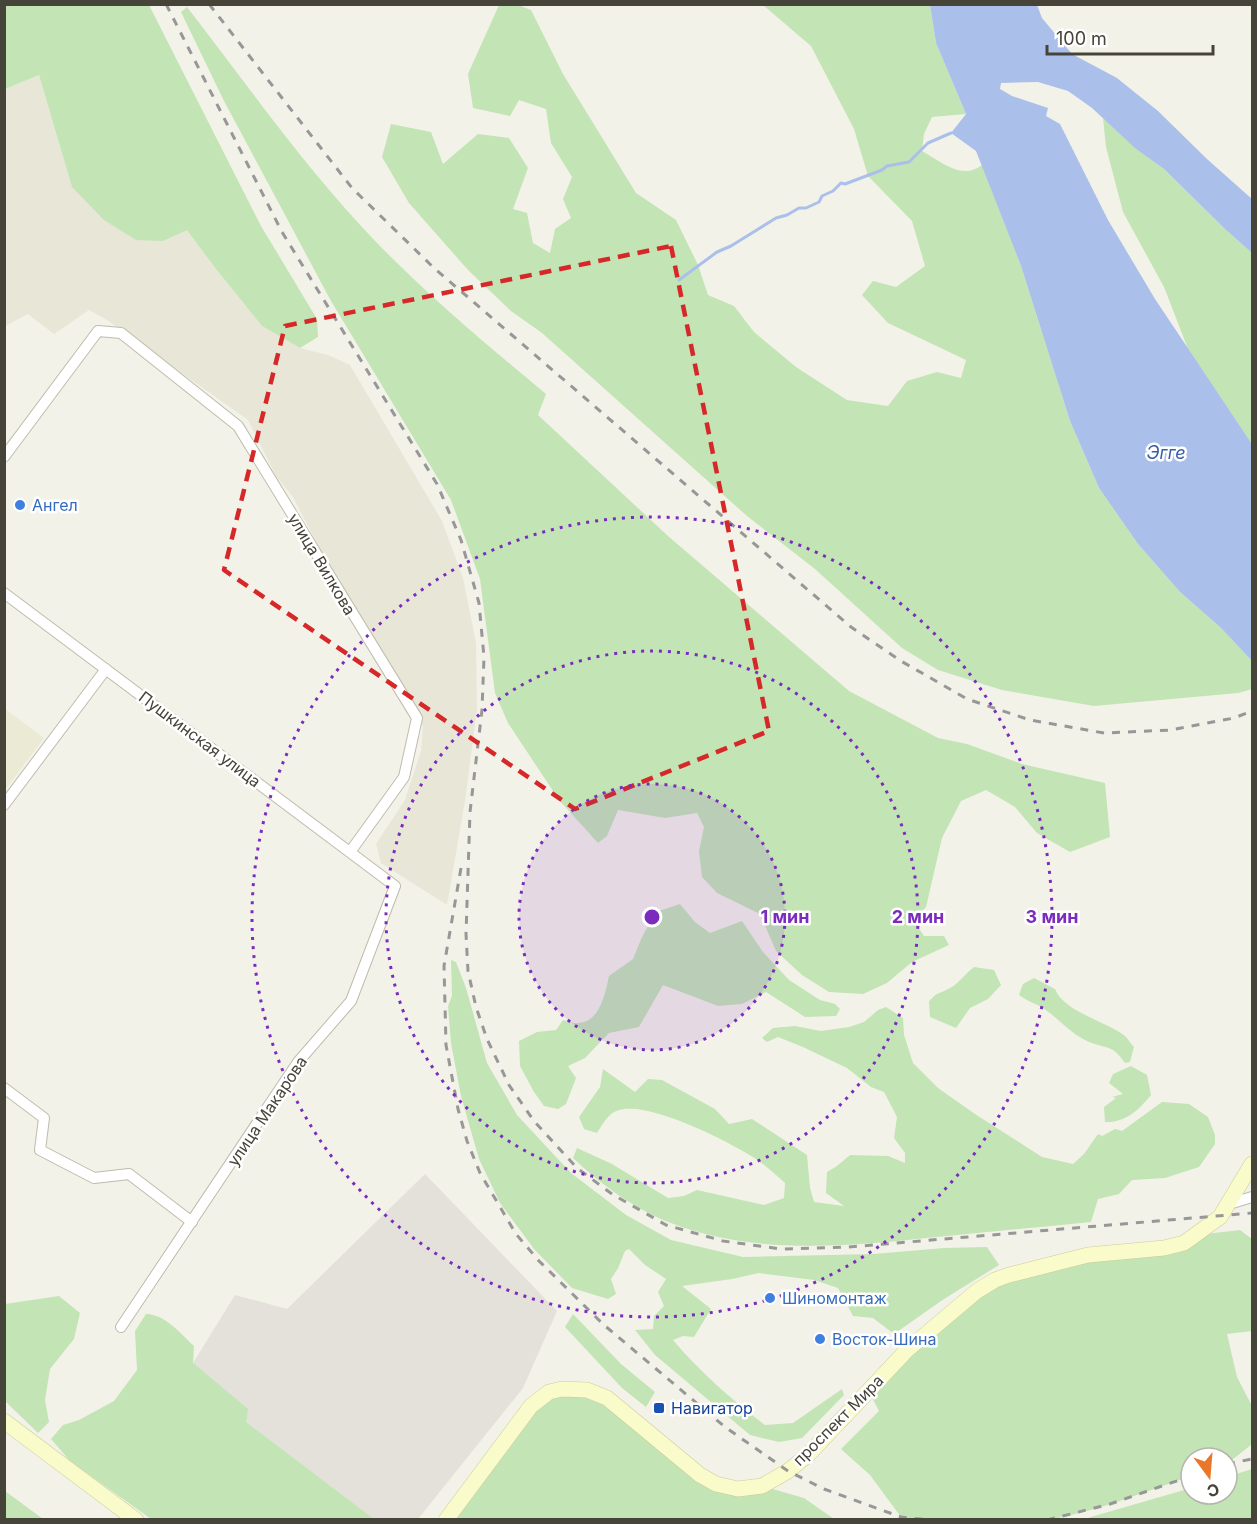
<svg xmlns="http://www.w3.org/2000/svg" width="1257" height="1524" font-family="Inter,sans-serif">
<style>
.residential{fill:#e7e6d7}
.industrial{fill:#e3e1da}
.education{fill:#ebead4}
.green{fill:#c3e4b5}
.water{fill:#aac0eb}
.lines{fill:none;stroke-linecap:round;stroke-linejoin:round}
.stream{stroke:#aac0eb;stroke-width:3}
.minor-casing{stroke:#bebcac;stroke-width:12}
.secondary-casing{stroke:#cc9;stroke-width:16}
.minor{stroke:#fff;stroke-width:10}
.secondary{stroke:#fafbcb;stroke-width:15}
.rail{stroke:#979797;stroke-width:3;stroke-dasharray:8 8;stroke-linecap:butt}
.marked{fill:none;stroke:#d62828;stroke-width:4.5;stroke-dasharray:12 8;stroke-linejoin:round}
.ring{fill:none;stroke:#7b2cbf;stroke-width:3;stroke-dasharray:3 6}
.shop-dot{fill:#3f7fe0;stroke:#fff;stroke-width:2}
.transit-dot{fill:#1a4fb4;stroke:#fff;stroke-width:2}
.labels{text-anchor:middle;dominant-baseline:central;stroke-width:5;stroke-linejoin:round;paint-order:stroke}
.shop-label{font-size:16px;fill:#366cbe;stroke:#fff;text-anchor:start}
.street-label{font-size:16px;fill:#464438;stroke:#fff}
.transit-label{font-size:16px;fill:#164399;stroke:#fff;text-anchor:start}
.water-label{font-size:18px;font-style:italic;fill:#385eab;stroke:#fff}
.centre{fill:#7b2cbf;stroke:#fff;stroke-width:3}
.ring-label{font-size:18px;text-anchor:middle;font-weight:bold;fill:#7b2cbf;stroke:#fff;stroke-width:5;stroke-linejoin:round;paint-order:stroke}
</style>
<rect width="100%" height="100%" fill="#f3f2e9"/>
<path class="residential" d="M39 75 72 187 163 241 187 229 216 269 262 326 300 348 328 355 350 365 442 521 463 578 476 643 477 709 465 801 447 905 381 863 376 844 405 800 421 751 423 727 419 714 368 633 318 546 293 497 276 476 248 420 107 320 89 310 54 334 28 314 5 326V89Z"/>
<path class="industrial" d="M425 1174 557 1311 523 1388 418 1519H374L185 1376 235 1295 287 1309Z"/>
<path class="education" d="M5 709 44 738 5 790H4Z"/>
<path class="green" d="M5 4 149 5 261 226 317 319 318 337 300 348 262 326 216 269 187 230 163 241 136 240 104 220 72 187 39 75 5 89Z
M499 5H518L531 10 563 74 636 193 676 220 698 265 708 295 734 306 754 332 796 367 847 400 888 406 907 381 937 372 961 378 966 360 888 323 862 295 873 281 896 287 925 266 912 221 868 176 854 129 811 46 763 5H930L936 43 966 114 932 117 924 134 922 151C940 161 962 181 982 165L1021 266 1070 421 1099 488 1138 544 1180 592 1221 628 1252 661V689L1238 693 1094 706 1002 690 938 670 902 648 815 569 747 516 542 333 511 311 468 270 409 203 382 157 391 124 431 132 443 164 478 134 509 138 528 168 513 209 527 213 533 243 550 253 555 229 571 218 563 199 572 177 551 143 546 109 519 100 510 116 473 108 468 74Z
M187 7C249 87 308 172 379 245 432 299 488 346 546 394L538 415 668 536 849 691 938 738 967 744 1022 764 1105 783 1110 837 1070 852 1037 833 1015 807 986 790 961 801 942 838 926 907 913 920 924 936H944L949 945 912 962 887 983 863 994 829 992 802 975 776 951 760 914 717 893 702 877 699 851 704 827 697 813 665 818 618 810 607 836 598 843 559 800 508 723 495 693 480 579 451 500 331 301 224 101 181 12Z
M1103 118 1135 147 1164 169 1225 229 1252 253V444L1188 349 1164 287 1123 212 1106 147Z
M680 904 695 922 710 933 742 921 763 952 789 980 820 1000 835 1004 840 1009 836 1016 805 1017 766 992 742 1004 718 1006 663 985 639 1027 609 1033 585 1058 568 1066 576 1078 566 1104 558 1109 544 1106 534 1092 520 1066 519 1041 537 1032 556 1030 563 1020C567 1021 574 1024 578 1023 600 1022 605 994 609 976L633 959 642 937 656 912Z
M451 960 456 962 466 988 487 1063 517 1115 571 1173 626 1215 671 1240 743 1257 874 1254 944 1248 987 1247 999 1265 944 1299 894 1334 873 1318 853 1316 838 1288 814 1280 759 1273 732 1279 682 1286 711 1309 694 1337 683 1336 673 1340C700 1372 732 1400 765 1425L793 1423 842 1389 844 1395 802 1438 779 1442 750 1435 655 1355 635 1330 653 1329 654 1316 664 1306 658 1292 666 1279 645 1265 629 1249 625 1251 618 1268 611 1279 616 1294 608 1299 572 1288 534 1249 500 1203 479 1159 461 1096 451 1043 448 1006 452 996Z
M974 967 994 970 1001 985 988 999 970 1008 956 1028 930 1017 929 1002C937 991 940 994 950 988 958 984 966 973 974 967Z
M1034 978 1055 989C1064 1012 1106 1021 1125 1036 1128 1039 1131 1044 1134 1047L1130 1062 1125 1063C1111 1042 1105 1050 1085 1040 1069 1032 1058 1018 1043 1008 1035 1003 1028 1002 1019 995L1023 984Z
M886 1007 903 1018 904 1035 913 1063 938 1088 975 1114 1042 1157 1073 1164 1084 1154 1098 1134 1102 1136 1115 1129 1122 1131 1162 1102 1189 1104 1208 1117 1215 1135V1144L1199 1167 1165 1178 1132 1180 1119 1194 1098 1199 1091 1222C1040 1227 988 1232 937 1237 849 1246 756 1256 671 1223 636 1210 600 1184 573 1158L577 1148 612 1164 668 1198 684 1196 697 1190 764 1205 784 1198 785 1183C775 1174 764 1164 753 1157 725 1140 650 1101 619 1110 608 1113 603 1124 597 1133L584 1129 579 1117 600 1087 603 1069 635 1092 648 1079 662 1080 715 1109 729 1124 752 1119 807 1155 810 1188 814 1202 844 1206 826 1193 827 1172 837 1166 850 1155 888 1156 905 1163V1153L894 1138 897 1117 884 1092 871 1087 847 1068 803 1047 778 1037 767 1042 762 1038 773 1028 795 1026 821 1031 849 1027 864 1022 878 1010Z
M1131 1066 1147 1075 1151 1095C1139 1110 1125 1123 1105 1122L1104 1107 1116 1098 1112 1097 1123 1094 1109 1083 1113 1074Z
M1240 1230 1252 1239V1331L1227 1334 1237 1377 1252 1406V1444L1227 1464V1458H1191V1476C1144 1492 1096 1512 1047 1520H915L901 1517 870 1475 841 1449 879 1411 868 1390 995 1280 1197 1235Z
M59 1296 80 1313 74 1339 50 1369 45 1400 49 1422 38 1433 5 1401V1304Z
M146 1314C165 1314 181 1334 194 1346L193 1363 248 1409 246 1422 374 1519H151L70 1461 51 1439 63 1425 79 1420 114 1401 137 1370 135 1331Z
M573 1314 621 1364 655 1392 646 1407 622 1388 565 1327Z
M587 1390 700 1475 762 1486 804 1498 834 1519 446 1520 549 1392Z
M1252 1469V1519H1084L1191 1488V1494H1227V1477Z
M4 1491H5L43 1519H5Z"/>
<path class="water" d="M930 5H1037L1042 18 1072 54 1117 78 1158 111 1207 159 1252 199V253L1225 229 1164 169 1135 148 1092 108 1068 91 1038 82 1001 83 1000 89 1012 96 1048 108 1046 116 1060 124 1108 220 1155 299 1252 444V661L1221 628 1180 592 1138 544 1099 488 1070 421 1021 266 976 151 951 133 966 114 936 43Z"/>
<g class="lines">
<path class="stream" d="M679 280 717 252 731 246 776 218 787 215 799 208H806L819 202 822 196 833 191 841 183 845 184 882 170 887 166 909 162 928 143 951 133"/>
<defs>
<path id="minor" d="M4 457 98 331 121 333 238 426 417 718 404 777 350 852
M4 593 395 886 351 1001 298 1062 121 1327
M4 805 106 669
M4 1088 44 1118 40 1150 94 1178 129 1174 192 1222
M1229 1204 1252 1197"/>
<path id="secondary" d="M4 1421 136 1520
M446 1520 531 1406 549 1392 562 1389 587 1390 607 1398 700 1475 716 1484 738 1489 762 1486 788 1471 808 1455 907 1350 977 1291 995 1280 1009 1275 1088 1255 1164 1248 1184 1243 1220 1217 1252 1164"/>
</defs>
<use href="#minor" class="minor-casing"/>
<use href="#secondary" class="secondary-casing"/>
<use href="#minor" class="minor"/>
<use href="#secondary" class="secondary"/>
<path class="rail" d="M166 4 282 232 437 484 461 540 479 603 484 657 482 710 470 812 466 934 468 971 476 1007 487 1039 509 1085 534 1121 577 1168 612 1194 666 1225 723 1241 781 1249 849 1247 1252 1213
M209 4 352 188 434 268 851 627 901 661 967 699 1030 720 1104 733 1171 730 1234 718 1252 711
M461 868 444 966 446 1045 458 1109 467 1141 480 1173 516 1234 539 1261 604 1325 725 1427 788 1471 824 1489 901 1517 929 1520
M1227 1464 1252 1459
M1047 1520 1110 1504 1191 1476"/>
</g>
<path class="marked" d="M671 246 769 731 575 809 224 570 285 326Z"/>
<circle cx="652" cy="917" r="133" fill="#7b2cbf" fill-opacity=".12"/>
<g class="ring">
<circle cx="652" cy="917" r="133"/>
<circle cx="652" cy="917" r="266"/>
<circle cx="652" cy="917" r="400"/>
</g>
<g class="shop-dot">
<circle cx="20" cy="505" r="6"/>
<circle cx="770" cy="1298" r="6"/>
<circle cx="820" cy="1339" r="6"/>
</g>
<rect class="transit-dot" x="653" y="1402" width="12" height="12" rx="3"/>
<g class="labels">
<g class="shop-label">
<text x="32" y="505">Ангел</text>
<text x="782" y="1298">Шиномонтаж</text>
<text x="832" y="1339">Восток-Шина</text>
</g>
<g class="street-label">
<text transform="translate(322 564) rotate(59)">улица Вилкова</text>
<text transform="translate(200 739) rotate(37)">Пушкинская улица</text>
<text transform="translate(267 1111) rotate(-56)">улица Макарова</text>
<text transform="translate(838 1420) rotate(-45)">проспект Мира</text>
</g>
<g class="transit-label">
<text x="671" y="1408">Навигатор</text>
</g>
<g class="water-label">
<text x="1166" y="452">Эгге</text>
</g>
</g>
<circle cx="652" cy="917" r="9" class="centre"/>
<g class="ring-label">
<text x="785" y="923">1 мин</text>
<text x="918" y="923">2 мин</text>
<text x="1052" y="923">3 мин</text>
</g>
<rect width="1257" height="1524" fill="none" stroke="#464438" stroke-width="12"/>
<g transform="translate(1209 1476) rotate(164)"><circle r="28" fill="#ffffff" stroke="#b5b4af" stroke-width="1.5"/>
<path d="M0-4.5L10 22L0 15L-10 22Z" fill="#ea7629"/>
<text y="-9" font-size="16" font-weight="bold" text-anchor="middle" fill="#464438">С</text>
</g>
<path d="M1047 45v9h166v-9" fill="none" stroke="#464438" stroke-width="3"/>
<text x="1056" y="45" font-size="18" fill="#464438" stroke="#ffffff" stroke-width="4.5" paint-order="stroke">100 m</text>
</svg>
